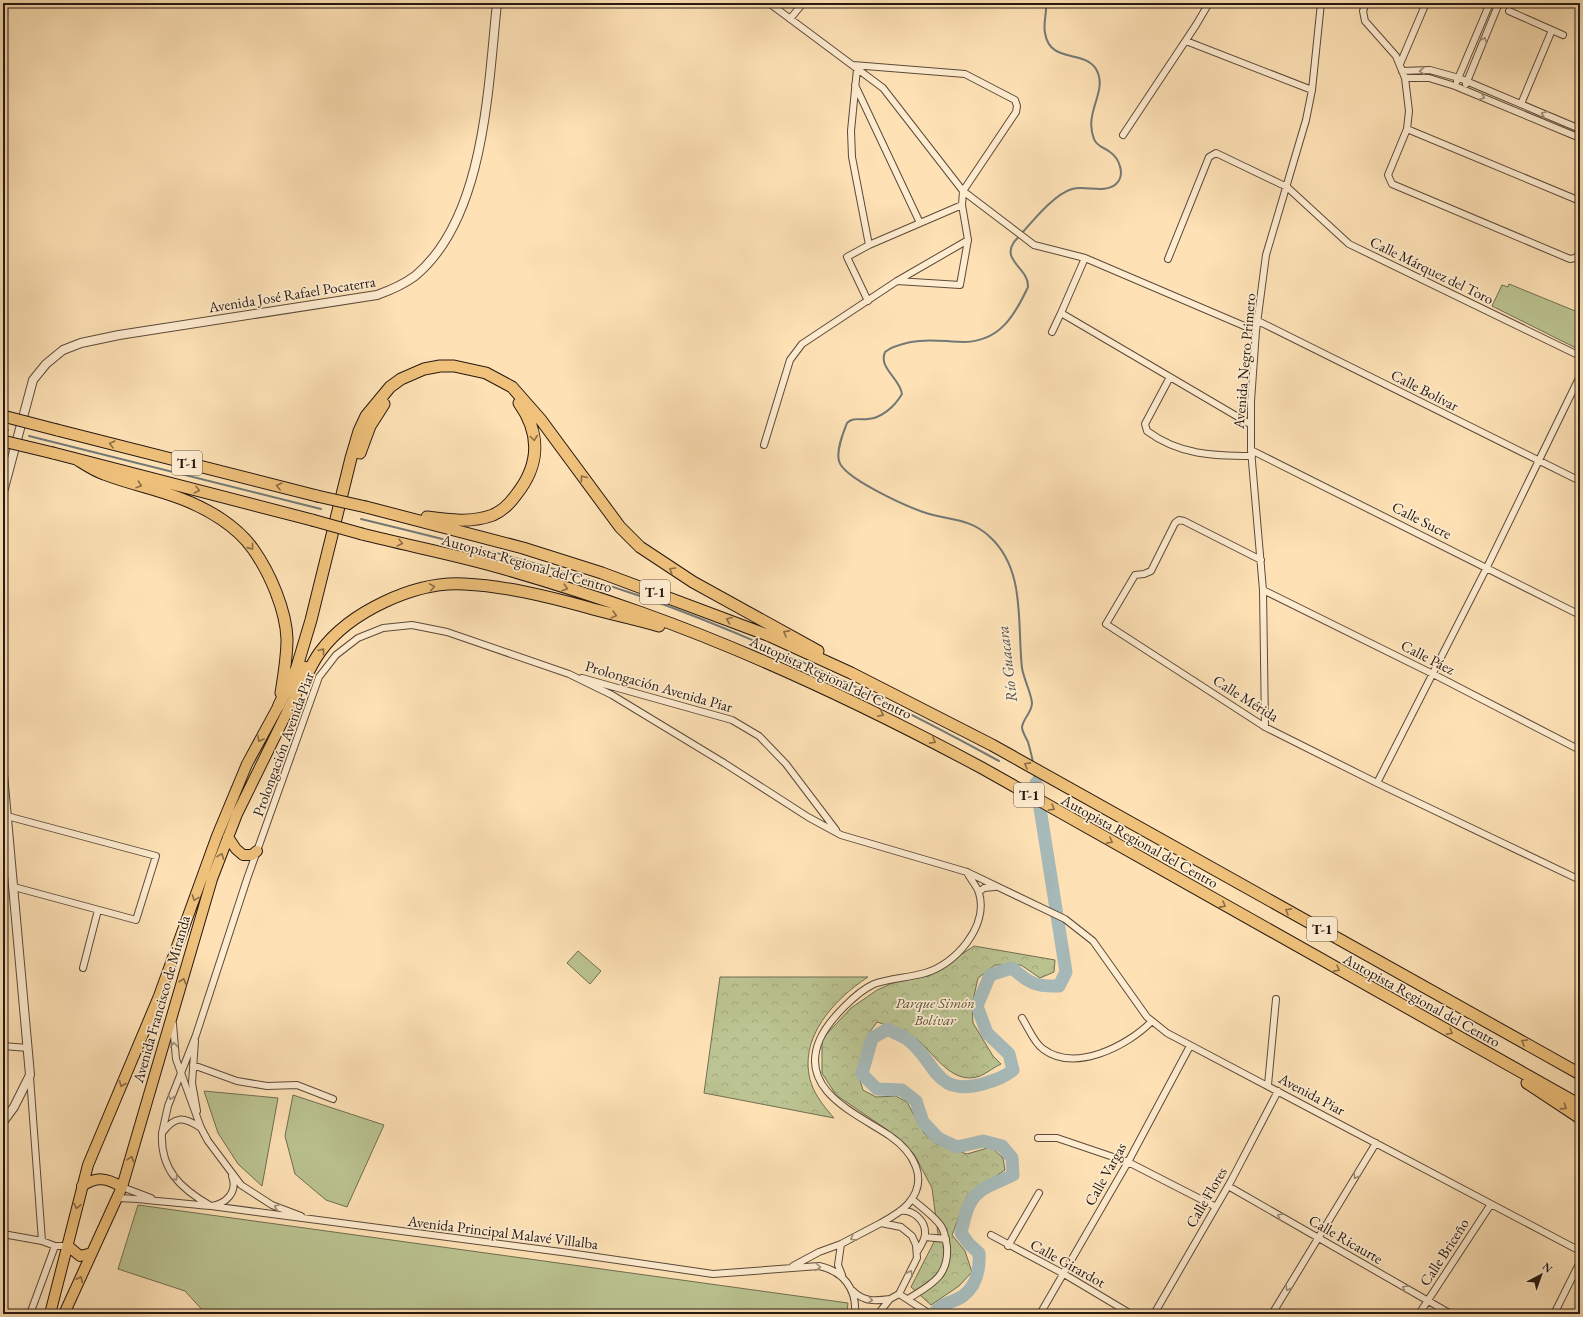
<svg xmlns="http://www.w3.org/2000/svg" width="1583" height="1317" font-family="'EB Garamond',serif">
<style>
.green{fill:#bbc492;stroke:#706e52}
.park{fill:url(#park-crowns);stroke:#706e52}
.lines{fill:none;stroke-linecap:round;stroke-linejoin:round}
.stream{stroke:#737976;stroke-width:2}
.river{stroke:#a6baba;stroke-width:13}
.minor-casing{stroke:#5c4a3a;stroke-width:8}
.tertiary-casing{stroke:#5c4a3a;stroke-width:10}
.primary-casing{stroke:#261811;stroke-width:12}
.motorway-casing{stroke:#261811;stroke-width:13}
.minor{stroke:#feecd0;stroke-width:6}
.tertiary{stroke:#feecd0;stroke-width:8}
.primary{stroke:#efc17b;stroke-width:10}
.motorway{stroke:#efc17b;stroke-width:11}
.motorway-bridge-casing{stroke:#261811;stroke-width:13;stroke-linecap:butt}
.motorway-bridge{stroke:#efc17b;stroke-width:11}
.oneway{stroke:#9d8d7a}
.oneway2{stroke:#8a6c46}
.labels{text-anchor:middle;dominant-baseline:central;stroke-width:3.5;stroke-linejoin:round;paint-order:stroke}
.shield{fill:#feecd0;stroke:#67584a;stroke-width:1}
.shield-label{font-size:14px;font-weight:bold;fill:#261811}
.street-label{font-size:15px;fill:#261811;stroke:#feecd0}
.park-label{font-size:15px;font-style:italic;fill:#5a543e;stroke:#feecd0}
.water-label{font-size:16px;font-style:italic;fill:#53514c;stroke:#feecd0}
</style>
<defs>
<pattern id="park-crowns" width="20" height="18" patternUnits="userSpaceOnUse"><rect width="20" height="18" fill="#bbc492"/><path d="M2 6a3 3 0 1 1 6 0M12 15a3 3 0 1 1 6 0" fill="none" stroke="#a1a87d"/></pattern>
</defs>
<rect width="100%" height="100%" fill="#fee2b6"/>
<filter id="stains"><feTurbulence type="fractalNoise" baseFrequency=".005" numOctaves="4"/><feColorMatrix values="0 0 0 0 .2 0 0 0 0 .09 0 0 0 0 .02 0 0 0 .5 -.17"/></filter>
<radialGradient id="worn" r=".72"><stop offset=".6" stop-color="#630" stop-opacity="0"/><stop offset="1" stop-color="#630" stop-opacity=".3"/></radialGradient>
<path class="green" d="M1509 284 1580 313V350L1492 306 1502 285 1508 287Z
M578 951 601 971 590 984 567 963Z
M204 1091 278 1098 262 1186 238 1164 218 1133Z
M293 1095 384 1125 347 1207 326 1200 295 1174 285 1136Z
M138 1205 848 1303 847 1314H206L185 1291 118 1269Z"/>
<path class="park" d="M974 946 1055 960 1054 972 1040 978 1021 965H995L978 978 972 1005 973 1023 993 1056 1001 1064C994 1067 987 1073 980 1076 953 1086 935 1055 919 1041 906 1031 892 1027 877 1022L869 1033 857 1071 863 1090 876 1097 896 1096 907 1102 924 1133 936 1144 967 1154 991 1147 1003 1158 1005 1170 967 1196 952 1235 965 1251 972 1272 959 1286 931 1305 911 1287 938 1234 932 1188 914 1154 886 1129 836 1095 822 1073V1039L851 1008 877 990 895 982 929 976Z
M720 977H868C833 1000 794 1042 813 1088 818 1099 826 1109 834 1118L704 1093Z"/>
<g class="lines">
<path class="stream" d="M3 429 8 430
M29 436 321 509
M361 519C456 542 550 565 643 597 766 641 884 698 999 761
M1033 763C1032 756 1030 749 1028 742 1026 738 1023 733 1022 728 1022 719 1032 713 1032 703 1031 692 1024 680 1022 668 1017 624 1026 570 990 537 969 517 948 521 923 512 906 506 843 478 839 461 836 450 843 433 847 423 853 417 859 420 868 419 882 418 895 406 902 394 900 378 878 368 885 352 892 346 902 344 911 342 930 338 946 342 965 342 1000 341 1015 315 1028 287 1029 268 1001 261 1014 242 1029 226 1052 195 1072 189 1085 185 1105 194 1116 184 1126 175 1119 158 1110 152 1104 147 1097 147 1094 139 1083 112 1109 91 1096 69 1083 49 1050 64 1045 33 1043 23 1047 13 1046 3
M1034 773 1036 783"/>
<path class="river" d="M933 1314C944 1301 951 1304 963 1296 977 1285 980 1270 979 1253L969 1244 961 1233C965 1216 968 1197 985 1188 994 1183 1003 1180 1013 1175L1012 1158 1002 1146 983 1141 957 1147 938 1138 923 1122 916 1101 902 1090 877 1089 862 1074 872 1038 888 1029C894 1033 901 1035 907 1039 937 1061 933 1097 983 1084 995 1080 1003 1078 1013 1070L1009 1054 987 1033 977 1006 990 975 1012 968C1029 983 1036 987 1059 986L1066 972 1036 783"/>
<defs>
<path id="minor" d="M769 3 883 88 963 191 1034 245 1085 258 1256 331
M1366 3 1363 11 1365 21 1396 56 1405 78 1409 111 1407 129 1388 175 1392 184 1570 259 1575 258 1580 253
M1509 11 1563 35
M790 19 803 3
M1186 41 1312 90
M1400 64 1426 3
M853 65 965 74 1015 100 1017 106 1016 112 963 191 962 205
M857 69 851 131 852 157 869 245 847 257 868 301
M1402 71 1430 70 1459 78 1580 129
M1405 78H1429L1455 86 1580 138
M1457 81 1490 3
M1466 84 1499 3
M855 85 920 223
M1521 104 1552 30
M1407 129 1580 201
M1123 135 1196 25 1209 3
M869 245 962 205 968 240
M1085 258 1061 313 1250 424
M1168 259 1209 157 1216 153 1287 187 1349 244 1580 356
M1258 321 1580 481
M1052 332 1061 313
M1170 377 1145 424 1147 431C1179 455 1214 456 1252 456
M764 445 790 360 802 344 897 281 968 240 960 285 897 281
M1251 450 1580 615
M1261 560 1184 521 1179 520 1175 523 1151 571 1144 574 1135 575 1106 624 1265 727 1377 783 1580 880
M1263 590 1433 674 1580 750
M582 678 732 720 759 736 786 764 836 830
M1265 727 1263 590 1251 450V401L1256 331 1266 255 1306 120 1312 90 1321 3
M1377 783 1487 567 1580 376
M3 815 156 856 136 920 14 887
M979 892 984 888 995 887
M83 968 98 910
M1022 1018C1028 1027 1034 1043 1043 1049 1075 1073 1127 1046 1151 1022
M173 1024 176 1059 201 1128 208 1141 241 1185 272 1205 301 1216
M195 1041 192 1083 197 1111
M3 1046 28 1048
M193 1065 237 1081 267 1086 297 1085 333 1099
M30 1077 42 1241
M1268 1085 1276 999
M201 1128C183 1116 175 1116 162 1133 160 1170 181 1189 211 1206 226 1204 238 1192 232 1176
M162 1133 168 1106 196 1035 247 879 319 677 336 655 358 638 383 628 412 625 447 632 569 674 612 695 724 763 808 817 841 835 967 872 1065 919 1093 941 1147 1017 1167 1033 1580 1251
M1038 1138H1057L1128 1162 1216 1207
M1228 1186 1451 1314
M122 1187 151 1198
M118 1198C149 1199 180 1204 211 1206L569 1253 713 1274 819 1266C843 1271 857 1289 855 1314
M900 1211C913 1209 926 1221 925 1234 925 1240 920 1247 917 1252
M881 1223C890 1218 901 1212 908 1204 930 1179 913 1152 890 1136 858 1114 797 1091 820 1039 828 1021 856 992 874 984 890 978 908 978 925 973 955 965 989 926 979 893 977 886 970 879 967 872
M3 1234 42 1241 55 1246H68
M991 1235 1064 1274 1131 1314
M925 1237 946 1239
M841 1244 838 1265 842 1275
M1008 1246 1039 1193
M793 1266 819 1252 841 1244 881 1223 901 1227 912 1236 916 1245 917 1258 899 1294 890 1299 878 1314
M853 1291C864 1302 875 1301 890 1299
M899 1294 930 1314
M908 1299C930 1285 949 1277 947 1247 946 1240 945 1232 941 1226 934 1216 921 1207 912 1199
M30 1314 55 1246
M1040 1314 1128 1162 1190 1046
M1154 1314 1231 1181 1278 1091
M1272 1314 1376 1143
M1419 1314 1491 1204
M1554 1314 1580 1262"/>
<path id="tertiary" d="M3 492 33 380 46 364 63 350 81 343 119 335 377 295C391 290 403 285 415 276 485 218 488 87 497 3
M3 774 30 1075 14 1107 3 1122"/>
<path id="primary" d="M228 837 236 849 243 855H252L257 851
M82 1186C97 1176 107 1178 122 1187
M68 1246 80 1256 92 1253
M50 1314 88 1165 159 996 217 836 247 764 279 705
M64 1314 122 1187 212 879 237 814 295 696"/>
<path id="motorway" d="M57 430 317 496
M53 453 312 520
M360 453 370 426 384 404
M78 460C86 465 95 471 104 474 130 484 157 489 182 499 208 509 237 526 253 549 270 573 286 610 287 639 287 657 284 675 281 693
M366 507 523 548 602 573 770 636 851 673 992 745 1580 1074
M427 517C449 520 472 523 493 515 502 511 511 502 516 495 540 465 541 434 519 403
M362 534C409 546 458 555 505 569 550 582 597 597 642 613 760 655 872 709 982 768L1580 1105
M305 678C310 669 314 660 320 652 349 612 415 581 464 584 505 586 546 596 586 607 610 614 635 619 659 626
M295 696 304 667
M279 705 296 670 311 620 351 458 359 431 366 416 390 387 401 379 424 369 440 366H454L486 373 512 387 541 420 620 527 640 547 693 582 818 651
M1527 1083 1580 1118"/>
</defs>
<use href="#minor" class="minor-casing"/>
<use href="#tertiary" class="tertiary-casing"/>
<use href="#primary" class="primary-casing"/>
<use href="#motorway" class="motorway-casing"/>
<use href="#minor" class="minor"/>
<use href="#tertiary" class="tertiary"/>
<use href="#primary" class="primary"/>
<use href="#motorway" class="motorway"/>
<defs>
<path id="motorway-bridge" d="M3 416 57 430
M3 441 53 453
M317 496 366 507
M312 520 362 534"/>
</defs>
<use href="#motorway-bridge" class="motorway-bridge-casing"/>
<use href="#motorway-bridge" class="motorway-bridge"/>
</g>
<defs><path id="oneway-chevron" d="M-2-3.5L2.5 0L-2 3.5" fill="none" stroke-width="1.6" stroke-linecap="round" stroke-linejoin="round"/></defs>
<g class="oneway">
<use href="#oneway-chevron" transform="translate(1484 40) rotate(-68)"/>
<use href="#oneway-chevron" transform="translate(1422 71) rotate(178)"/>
<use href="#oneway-chevron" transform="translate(1482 97) rotate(23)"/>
<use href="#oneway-chevron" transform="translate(1544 114) rotate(-157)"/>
<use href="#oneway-chevron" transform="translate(174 1045) rotate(-95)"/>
<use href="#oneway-chevron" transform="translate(171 1097) rotate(109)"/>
<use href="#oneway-chevron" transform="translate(1356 1176) rotate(121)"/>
<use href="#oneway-chevron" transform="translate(175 1178) rotate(55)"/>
<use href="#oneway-chevron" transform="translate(277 1207) rotate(-159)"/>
<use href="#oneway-chevron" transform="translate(1280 1216) rotate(-150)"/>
<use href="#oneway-chevron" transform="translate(853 1238) rotate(152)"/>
<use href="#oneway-chevron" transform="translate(818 1267) rotate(5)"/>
<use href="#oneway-chevron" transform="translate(910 1273) rotate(-63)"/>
<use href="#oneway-chevron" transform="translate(1288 1288) rotate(121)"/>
<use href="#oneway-chevron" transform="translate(1405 1288) rotate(-150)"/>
<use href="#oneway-chevron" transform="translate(870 1300) rotate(12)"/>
</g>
<g class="oneway2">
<use href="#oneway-chevron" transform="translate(534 438) rotate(82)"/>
<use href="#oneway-chevron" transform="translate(112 444) rotate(-166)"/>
<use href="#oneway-chevron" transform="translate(583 478) rotate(-126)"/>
<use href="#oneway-chevron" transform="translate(139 485) rotate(18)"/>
<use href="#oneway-chevron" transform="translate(279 486) rotate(-166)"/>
<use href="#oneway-chevron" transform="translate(197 490) rotate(14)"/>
<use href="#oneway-chevron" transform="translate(400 543) rotate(14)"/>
<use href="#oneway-chevron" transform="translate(251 547) rotate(51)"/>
<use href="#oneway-chevron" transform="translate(672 570) rotate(-149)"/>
<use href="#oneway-chevron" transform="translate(432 587) rotate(-10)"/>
<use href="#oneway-chevron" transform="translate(565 588) rotate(18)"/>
<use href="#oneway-chevron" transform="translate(614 615) rotate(15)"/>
<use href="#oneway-chevron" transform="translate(729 620) rotate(-159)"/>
<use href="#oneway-chevron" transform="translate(786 633) rotate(-151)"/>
<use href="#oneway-chevron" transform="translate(322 651) rotate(-52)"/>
<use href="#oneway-chevron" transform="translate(881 714) rotate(26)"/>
<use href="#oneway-chevron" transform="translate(260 739) rotate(119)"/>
<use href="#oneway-chevron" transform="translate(933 741) rotate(28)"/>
<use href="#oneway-chevron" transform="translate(1027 765) rotate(-151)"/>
<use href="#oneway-chevron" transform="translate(1052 808) rotate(30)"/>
<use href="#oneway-chevron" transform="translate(1110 841) rotate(29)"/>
<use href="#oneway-chevron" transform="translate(221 856) rotate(-69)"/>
<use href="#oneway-chevron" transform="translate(195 898) rotate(110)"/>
<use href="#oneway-chevron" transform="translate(1223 905) rotate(29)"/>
<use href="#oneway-chevron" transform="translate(1288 911) rotate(-151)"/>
<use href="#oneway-chevron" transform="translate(1337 969) rotate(29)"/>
<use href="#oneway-chevron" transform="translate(183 981) rotate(-74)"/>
<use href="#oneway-chevron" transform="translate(1450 1032) rotate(29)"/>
<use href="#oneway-chevron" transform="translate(1524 1042) rotate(-151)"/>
<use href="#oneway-chevron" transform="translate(122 1084) rotate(113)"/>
<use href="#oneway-chevron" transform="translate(1564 1107) rotate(33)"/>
<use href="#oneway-chevron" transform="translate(131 1159) rotate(-73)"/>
<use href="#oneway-chevron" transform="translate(77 1206) rotate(103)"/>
<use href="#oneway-chevron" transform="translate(80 1279) rotate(-64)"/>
</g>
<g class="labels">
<g class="shield">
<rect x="172" y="451" width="30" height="24" rx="3"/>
<rect x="640" y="580" width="30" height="24" rx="3"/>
<rect x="1014" y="783" width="30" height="24" rx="3"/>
<rect x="1307" y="917" width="30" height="24" rx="3"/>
</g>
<g class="shield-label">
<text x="187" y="463">T-1</text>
<text x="655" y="592">T-1</text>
<text x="1029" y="795">T-1</text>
<text x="1322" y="929">T-1</text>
</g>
<g class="street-label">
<text transform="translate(1432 270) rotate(26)">Calle Márquez del Toro</text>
<text transform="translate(292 294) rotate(-9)">Avenida José Rafael Pocaterra</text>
<text transform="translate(1244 361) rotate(-85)">Avenida Negro Primero</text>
<text transform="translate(1425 390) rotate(27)">Calle Bolívar</text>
<text transform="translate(1422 520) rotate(27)">Calle Sucre</text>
<text transform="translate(527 563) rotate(16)">Autopista Regional del Centro</text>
<text transform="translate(1428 657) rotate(27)">Calle Páez</text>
<text transform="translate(831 677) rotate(25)">Autopista Regional del Centro</text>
<text transform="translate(659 686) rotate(16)">Prolongación Avenida Piar</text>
<text transform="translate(1246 698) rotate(32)">Calle Mérida</text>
<text transform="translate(283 744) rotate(-70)">Prolongación Avenida Piar</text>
<text transform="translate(1140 841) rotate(29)">Autopista Regional del Centro</text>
<text transform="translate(161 999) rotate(-74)">Avenida Francisco de Miranda</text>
<text transform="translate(1422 1000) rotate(29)">Autopista Regional del Centro</text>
<text transform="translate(1312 1094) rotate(28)">Avenida Piar</text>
<text transform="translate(1105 1174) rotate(-61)">Calle Vargas</text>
<text transform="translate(1206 1197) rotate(-60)">Calle Flores</text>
<text transform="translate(503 1232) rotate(7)">Avenida Principal Malavé Villalba</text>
<text transform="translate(1346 1239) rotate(30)">Calle Ricaurte</text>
<text transform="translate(1444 1252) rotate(-57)">Calle Briceño</text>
<text transform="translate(1068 1263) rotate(29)">Calle Girardot</text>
</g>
<g class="park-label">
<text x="935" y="1002">Parque Simón<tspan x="935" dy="17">Bolívar</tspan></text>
</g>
<g class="water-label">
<text transform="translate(1007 664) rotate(-97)">Río Guacara</text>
</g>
</g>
<rect width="1583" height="1317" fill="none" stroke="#fee2b6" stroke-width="16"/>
<rect x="4" y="4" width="1575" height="1309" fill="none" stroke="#261811" stroke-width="2"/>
<rect x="8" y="8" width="1567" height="1301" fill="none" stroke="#261811"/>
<g transform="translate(1541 1275) rotate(41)" stroke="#feecd0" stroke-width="3" paint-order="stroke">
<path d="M0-3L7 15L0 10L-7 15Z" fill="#261811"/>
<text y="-6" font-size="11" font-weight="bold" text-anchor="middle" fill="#261811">N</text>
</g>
<rect width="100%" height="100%" filter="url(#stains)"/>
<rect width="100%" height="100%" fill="url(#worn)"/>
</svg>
